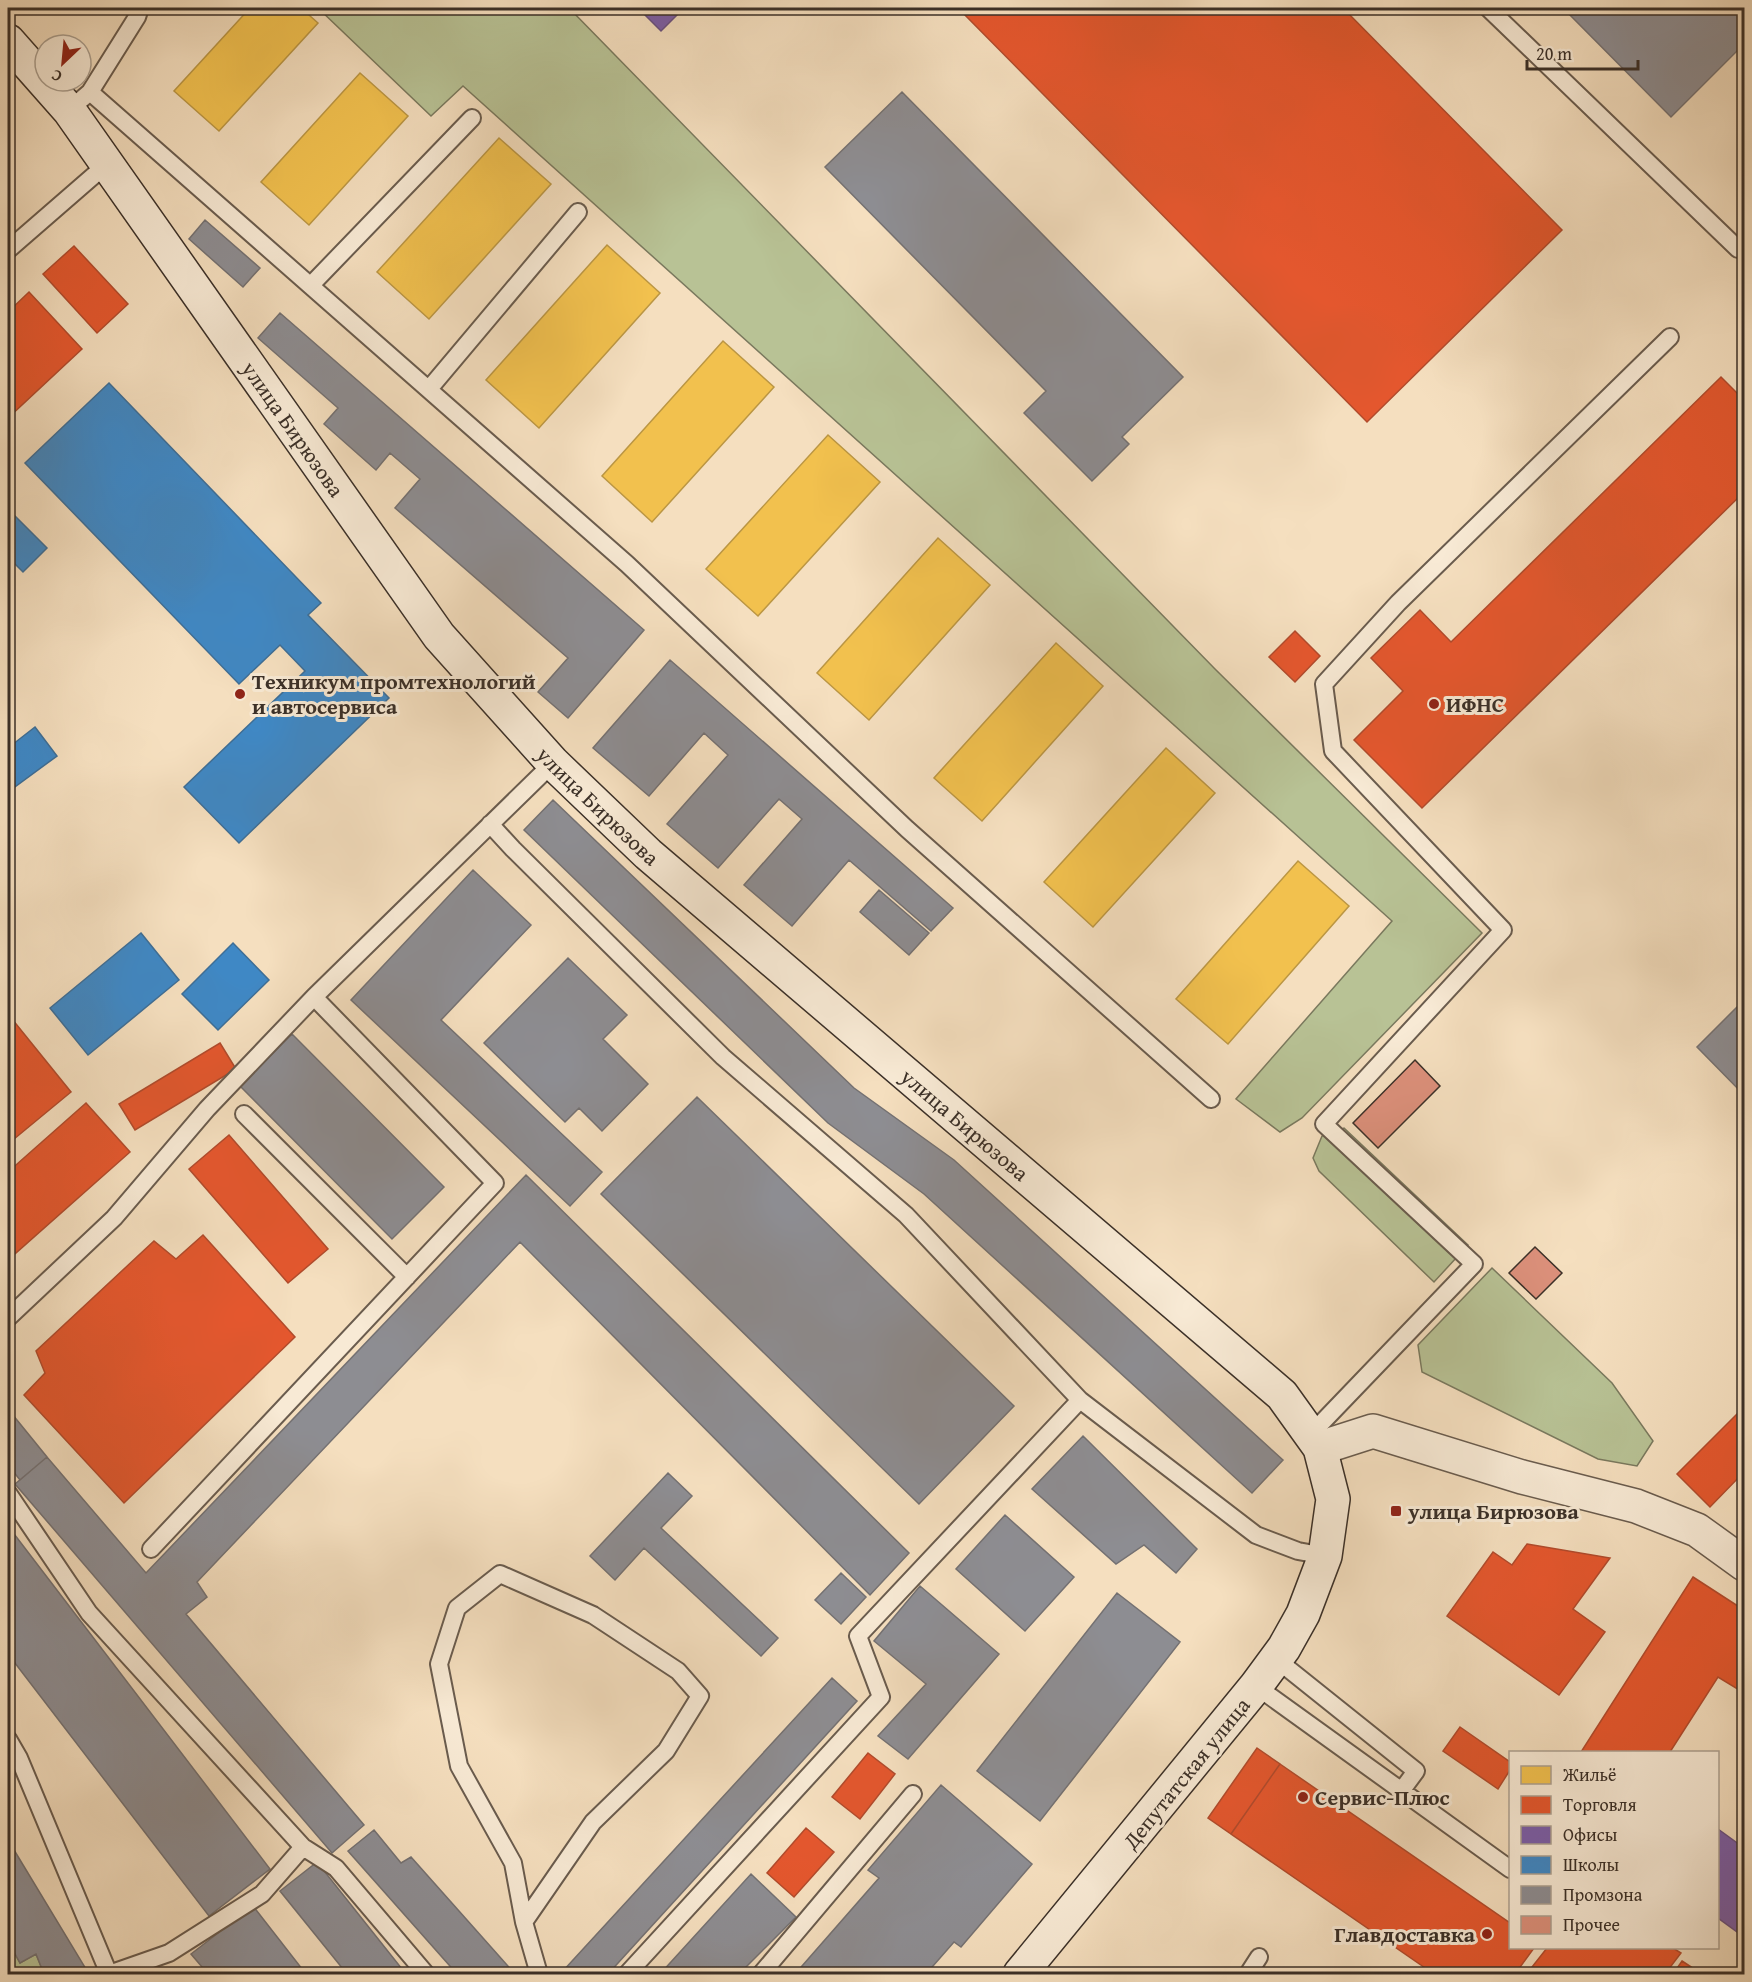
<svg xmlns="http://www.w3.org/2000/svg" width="1752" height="1982" font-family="'Gentium Book Plus',serif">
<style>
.green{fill:#b8c295;stroke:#7a795e;stroke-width:1.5}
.homes{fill:#f2c14e;stroke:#bb9643;stroke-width:1.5}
.shops{fill:#e4572e;stroke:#b14b2c;stroke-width:1.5}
.offices{fill:#7b5ea7;stroke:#685081;stroke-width:1.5}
.schools{fill:#3f88c5;stroke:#3e6e96;stroke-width:1.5}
.industry{fill:#8d8d92;stroke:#747172;stroke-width:1.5}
.building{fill:#dc907b;stroke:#3b3028;stroke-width:1.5}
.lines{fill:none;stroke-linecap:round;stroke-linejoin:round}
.service-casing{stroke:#6a5c4e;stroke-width:20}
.minor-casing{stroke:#6a5c4e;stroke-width:36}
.secondary-casing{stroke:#3b3028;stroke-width:36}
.service{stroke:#f8ead5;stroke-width:16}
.minor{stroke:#f8ead5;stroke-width:33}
.secondary{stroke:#f8ead5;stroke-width:33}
.poi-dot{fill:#8f2418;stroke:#f8ead5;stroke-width:2}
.labels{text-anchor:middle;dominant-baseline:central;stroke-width:6;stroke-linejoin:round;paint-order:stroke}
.street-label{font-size:22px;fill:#3b3028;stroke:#f8ead5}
.poi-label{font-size:22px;font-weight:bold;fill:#3b3028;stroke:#f8ead5;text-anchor:start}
</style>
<rect width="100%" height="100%" fill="#f5dfbf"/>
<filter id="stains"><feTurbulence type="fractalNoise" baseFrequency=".00333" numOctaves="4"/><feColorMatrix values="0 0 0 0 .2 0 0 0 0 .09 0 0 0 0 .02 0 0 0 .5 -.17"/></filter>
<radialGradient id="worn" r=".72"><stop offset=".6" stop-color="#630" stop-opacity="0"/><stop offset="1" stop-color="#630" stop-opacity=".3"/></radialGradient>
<path class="green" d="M318 8H569L1215 669 1482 933 1302 1118 1280 1132 1236 1099 1392 921 463 86 431 116Z
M1344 1128 1468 1245 1434 1282 1319 1171 1313 1158 1322 1136Z
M1492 1268 1612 1383 1653 1441 1637 1466 1598 1459 1422 1372 1418 1345Z
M8 1941 20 1963 36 1954 44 1974H8Z"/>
<path class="homes" d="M250 8H301L318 23 219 131 174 91Z
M360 73 408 116 309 225 261 182Z
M499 138 551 184 429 319 377 272Z
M607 245 660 293 539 428 486 380Z
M723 341 774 387 652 522 602 476Z
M828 435 880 482 758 616 706 569Z
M938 538 990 585 869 720 817 673Z
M1056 643 1103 686 982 821 934 778Z
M1166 748 1215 793 1093 927 1044 882Z
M1298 861 1349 906 1228 1044 1176 999Z"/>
<path class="shops" d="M958 8H1343L1562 230 1367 422Z
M74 246 128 304 97 333 43 274Z
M29 292 82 349 8 418V312Z
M1721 377 1744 400V492L1422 808 1354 740 1403 691 1371 658 1420 610 1451 642Z
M8 438 14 445 8 451Z
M1295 631 1320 656 1295 682 1269 657Z
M8 1014 71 1092 8 1144Z
M220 1043 236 1069 135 1130 119 1104Z
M86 1103 130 1152 8 1260V1172Z
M229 1135 328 1249 288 1283 189 1169Z
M203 1235 295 1337 124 1503 24 1395 45 1373 36 1351 154 1241 176 1259Z
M1744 1407V1472L1710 1507 1677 1474Z
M1527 1544 1610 1558 1573 1609 1605 1632 1559 1695 1447 1616 1493 1552 1512 1565Z
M1693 1577 1744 1610V1693L1718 1677 1670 1752H1581Z
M1460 1727 1510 1762V1770L1498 1789 1443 1751Z
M1257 1748 1280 1764 1231 1834 1208 1818Z
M868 1753 895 1774 860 1819 832 1797Z
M1280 1764 1510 1923V1948H1534L1515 1974H1434L1231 1834Z
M806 1828 834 1852 794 1897 767 1873Z
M1547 1948H1673L1681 1953 1665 1974H1531L1528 1972Z
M1682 1961 1702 1974H1673Z"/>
<path class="offices" d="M638 8H684L661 31Z
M1718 1829 1744 1848V1937L1718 1918Z"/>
<path class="schools" d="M109 383 321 603 308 615 389 698 239 843 184 787 305 671 280 645 239 684 25 463Z
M8 509 47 548 23 572 8 557Z
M35 727 57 756 8 792V748Z
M141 933 179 980 88 1055 50 1008Z
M233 943 269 980 218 1030 182 994Z"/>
<path class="industry" d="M1563 8H1744V44L1671 117Z
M902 92 1183 377 1122 437 1129 444 1092 481 1024 413 1046 391 825 167Z
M205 220 260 268 243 287 189 239Z
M280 313 644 630 568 718 538 692 568 658 395 508 420 479 390 453 376 470 324 424 338 408 258 338Z
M670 660 953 908 931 931 849 860 792 926 744 885 802 819 779 799 718 868 667 824 728 755 704 733 649 796 593 748Z
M553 800 854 1088 954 1160 1283 1460 1252 1493 924 1194 828 1123 524 830Z
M473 870 531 925 441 1020 602 1172 570 1206 351 1000Z
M879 890 929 933 909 955 860 912Z
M568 958 627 1015 603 1039 648 1084 602 1131 579 1108 565 1122 484 1043Z
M1744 1000V1095L1697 1047Z
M292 1034 444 1187 392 1239 240 1086Z
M697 1097 1014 1406 919 1504 601 1194Z
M526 1175 909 1553 870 1595 520 1242 197 1582 207 1597 186 1614 364 1825 332 1853 15 1484 47 1457 146 1573Z
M8 1409 47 1457 20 1480 8 1465Z
M1083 1436 1197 1549 1176 1573 1144 1545 1116 1564 1032 1489Z
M668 1473 692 1496 661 1528 778 1638 761 1656 644 1548 615 1580 590 1556Z
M1005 1515 1074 1577 1025 1631 956 1569Z
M8 1526 270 1869 209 1916 8 1654Z
M841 1573 866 1597 841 1624 815 1600Z
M920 1586 999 1654 908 1759 878 1736 926 1684 874 1641Z
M1117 1593 1180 1642 1040 1821 977 1771Z
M832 1678 857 1701 608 1974H564L562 1972Z
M941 1785 1032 1864 961 1947 954 1942 926 1974H795L879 1878 868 1870Z
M374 1830 401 1863 411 1857 515 1974H457L348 1851Z
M8 1840 86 1969 88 1974H44L36 1954 20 1963 8 1941Z
M317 1862 406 1974H347L280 1891Z
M751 1874 796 1917 739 1974H660Z
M253 1906 306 1974H208L191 1954Z"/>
<path class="building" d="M1415 1060 1440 1086 1378 1148 1353 1123Z
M1535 1247 1562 1273 1536 1299 1509 1273Z"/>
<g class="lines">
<defs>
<path id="service" d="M1488 8 1738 249 1744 242
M90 92 137 17 140 8
M69 110 90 92 627 564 907 829 1211 1099
M8 250 107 164
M311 285 472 118
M429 389 578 212
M490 824 513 849 723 1057 906 1215 1080 1400 1256 1535 1298 1551 1325 1556
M244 1114 407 1277
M8 1318 114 1218 207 1109 314 997 553 763
M1310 1435 1474 1264 1324 1124 1503 930 1333 751 1324 684 1398 603 1670 337
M8 1493 89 1613 303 1847
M151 1549 495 1183 314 997
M1276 1659 1416 1771 1402 1790
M1256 1686 1510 1869
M8 1739 19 1758 109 1974
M524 1922 593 1822 666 1751 700 1696 678 1671 593 1615 500 1574 457 1608 439 1664 459 1766 513 1863 524 1922 539 1974
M109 1974 169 1953 262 1894 303 1847 336 1868 426 1974
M627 1974 881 1697 858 1636 1080 1400
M761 1974 913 1794
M1248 1974 1259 1957"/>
<path id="minor" d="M1320 1448 1373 1431 1522 1477 1636 1506 1697 1530 1744 1564"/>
<g id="secondary">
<path id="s1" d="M8 41 69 110 439 636 553 763 648 854 1282 1395 1320 1448 1333 1499 1325 1556 1303 1614 1284 1648 1256 1686 1020 1974"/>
</g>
</defs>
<use href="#service" class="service-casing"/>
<use href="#minor" class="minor-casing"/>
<use href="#secondary" class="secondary-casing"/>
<use href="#service" class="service"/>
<use href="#minor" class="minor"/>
<use href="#secondary" class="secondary"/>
</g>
<g class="poi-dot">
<circle cx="240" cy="694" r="6"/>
<circle cx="1434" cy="704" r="6"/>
<rect x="1390" y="1505" width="12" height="12" rx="3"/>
<circle cx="1303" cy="1797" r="6"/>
<circle cx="1487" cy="1934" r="6"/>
</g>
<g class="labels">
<g class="street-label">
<text stroke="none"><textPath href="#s1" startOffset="482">улица Бирюзова</textPath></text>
<text stroke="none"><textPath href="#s1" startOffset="968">улица Бирюзова</textPath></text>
<text stroke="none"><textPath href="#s1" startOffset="1454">улица Бирюзова</textPath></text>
<text transform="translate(1186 1773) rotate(-51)">Депутатская улица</text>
</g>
<g class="poi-label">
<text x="252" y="681">Техникум промтехнологий<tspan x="252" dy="25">и автосервиса</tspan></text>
<text x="1446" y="704">ИФНС</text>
<text x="1408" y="1511">улица Бирюзова</text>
<text x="1315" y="1797">Сервис-Плюс</text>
<text x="1475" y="1934" text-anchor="end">Главдоставка</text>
</g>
</g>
<rect width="1752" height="1982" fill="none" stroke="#f5dfbf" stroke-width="30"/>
<rect x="9" y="9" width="1734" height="1964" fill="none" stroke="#3b3028" stroke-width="3"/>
<rect x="15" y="15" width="1722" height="1952" fill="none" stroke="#3b3028" stroke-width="1.5"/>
<rect x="1509" y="1751" width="210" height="198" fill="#f8ead5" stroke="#aca090" stroke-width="1.5"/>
<rect x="1521" y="1766" width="30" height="18" fill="#f2c14e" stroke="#aca090" stroke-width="1.5"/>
<text x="1563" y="1781" font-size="18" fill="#3b3028">Жильё</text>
<rect x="1521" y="1796" width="30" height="18" fill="#e4572e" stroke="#aca090" stroke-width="1.5"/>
<text x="1563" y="1811" font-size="18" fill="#3b3028">Торговля</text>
<rect x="1521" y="1826" width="30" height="18" fill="#7b5ea7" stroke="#aca090" stroke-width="1.5"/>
<text x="1563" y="1841" font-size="18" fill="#3b3028">Офисы</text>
<rect x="1521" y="1856" width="30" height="18" fill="#3f88c5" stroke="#aca090" stroke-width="1.5"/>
<text x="1563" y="1871" font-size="18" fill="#3b3028">Школы</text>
<rect x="1521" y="1886" width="30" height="18" fill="#8d8d92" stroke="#aca090" stroke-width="1.5"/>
<text x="1563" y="1901" font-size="18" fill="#3b3028">Промзона</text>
<rect x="1521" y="1916" width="30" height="18" fill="#dc907b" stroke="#aca090" stroke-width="1.5"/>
<text x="1563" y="1931" font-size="18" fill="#3b3028">Прочее</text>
<g transform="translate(63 63) rotate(206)"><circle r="28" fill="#f8ead5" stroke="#aca090" stroke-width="1.5"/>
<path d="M0-4.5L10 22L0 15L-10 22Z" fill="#8f2418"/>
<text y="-9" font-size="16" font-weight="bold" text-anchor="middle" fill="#3b3028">С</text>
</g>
<path d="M1527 60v9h111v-9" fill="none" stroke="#3b3028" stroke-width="3"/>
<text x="1536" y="60" font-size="18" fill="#3b3028" stroke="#f8ead5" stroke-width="4.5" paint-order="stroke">20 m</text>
<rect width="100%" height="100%" filter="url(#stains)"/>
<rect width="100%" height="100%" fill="url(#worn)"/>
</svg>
